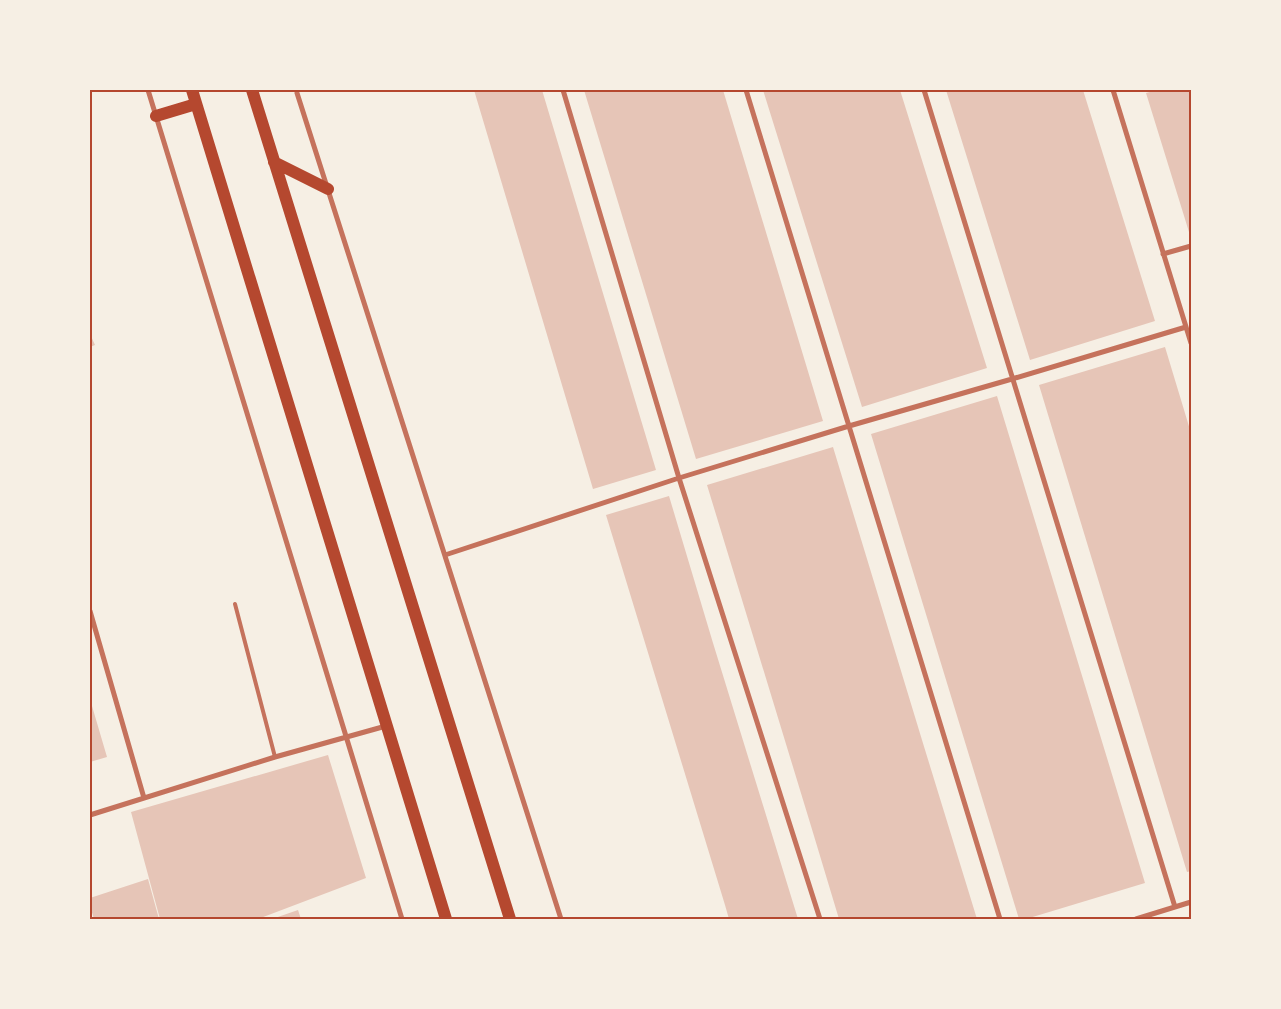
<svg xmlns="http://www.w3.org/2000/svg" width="1281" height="1009" font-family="'Work Sans',sans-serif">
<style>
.building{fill:#e6c5b7}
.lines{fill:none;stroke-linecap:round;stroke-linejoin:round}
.service{stroke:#c5725c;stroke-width:4}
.minor{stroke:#c5725c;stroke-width:5}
.primary{stroke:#b5482f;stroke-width:12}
.neatline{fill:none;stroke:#b5482f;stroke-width:2}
</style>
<rect width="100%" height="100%" fill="#f6efe4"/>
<path class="building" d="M474 90H542L656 470 593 489Z
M584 90H723L823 421 696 459Z
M763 90H900L987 368 862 407Z
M946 90H1083L1155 321 1030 360Z
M1157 90H1191V231L1189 232 1146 93Z
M90 334 95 345 90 347Z
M1165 347 1191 433V871L1187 872 1039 385Z
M997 396 1145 883 1026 919H1019L871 434Z
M833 447 922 740 977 919H839L811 826 707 485Z
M669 496 713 643 798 919H729L725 905 606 515Z
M92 706 107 757 90 762V707Z
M328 755 366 878 258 919H160L131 812Z
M148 879 159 919H94L90 906V898Z
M298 910 301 919H272Z"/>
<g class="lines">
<path class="service" d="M235 604 275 757"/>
<path class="minor" d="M148 90 402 919
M563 90 679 478 820 919
M746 90 1000 919
M924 90 1175 907
M1113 90 1191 343
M297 93 561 919
M1163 254 1191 246
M445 555 679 478 849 426 1012 379 1186 327
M90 611 144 798
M90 815 275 757 386 726
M1136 919 1191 902"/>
<path class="primary" d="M192 90 446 919
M252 90 510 919
M156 116 196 104
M274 162 328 189"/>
</g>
<rect width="1281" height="1009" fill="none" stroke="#f6efe4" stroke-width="182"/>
<rect x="91" y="91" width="1099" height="827" class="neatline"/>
</svg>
